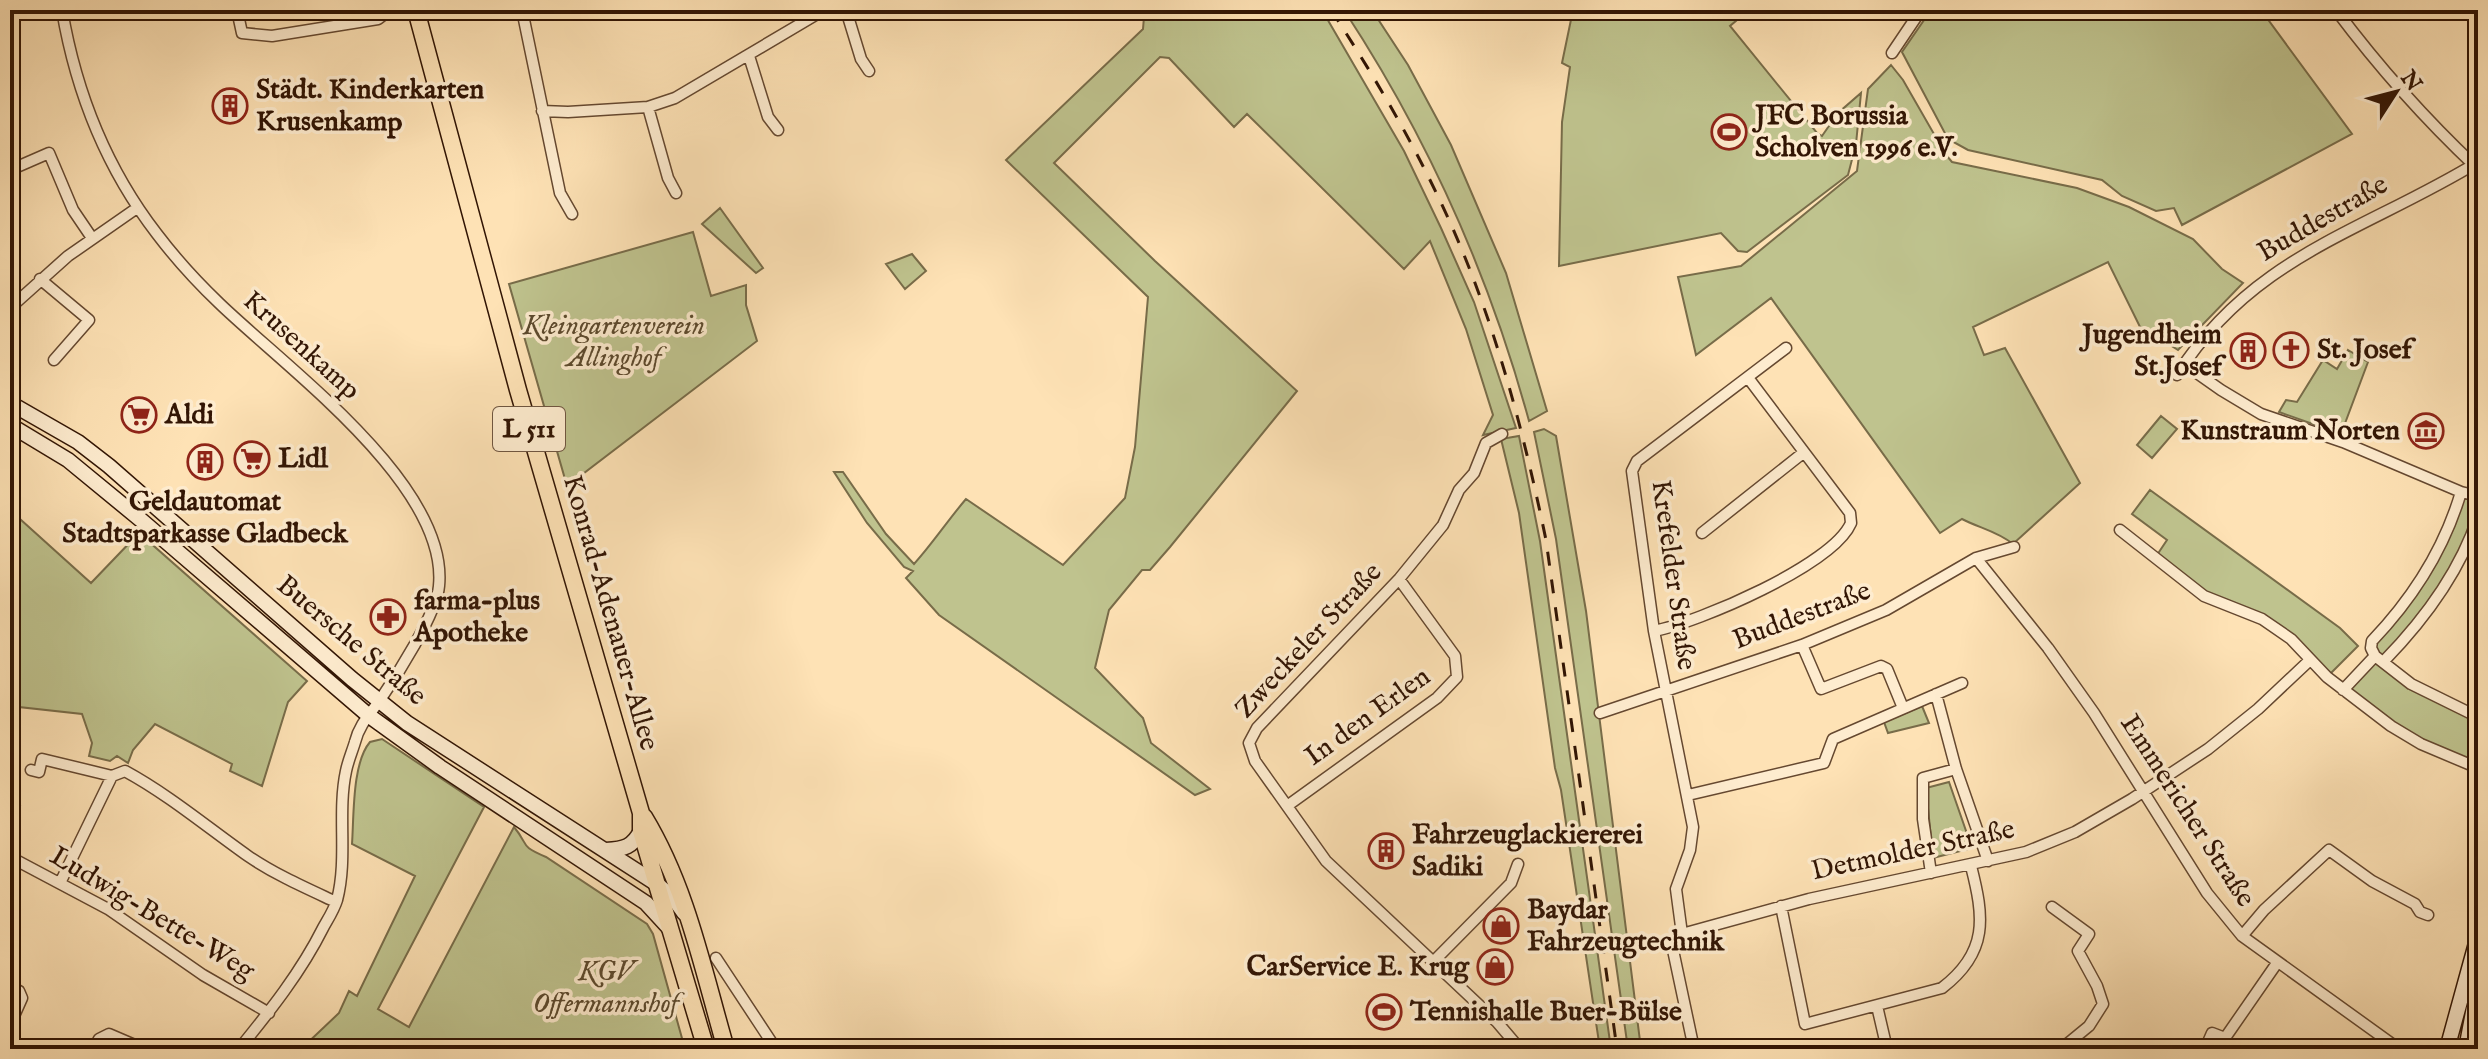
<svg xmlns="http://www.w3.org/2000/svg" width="2488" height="1059" font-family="'IM FELL English',serif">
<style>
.green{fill:#bfc38e;stroke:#786c49;stroke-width:2}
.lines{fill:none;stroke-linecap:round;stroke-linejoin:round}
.street-casing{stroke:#654830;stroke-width:13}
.secondary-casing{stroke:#321504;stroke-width:17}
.primary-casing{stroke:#321504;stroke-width:19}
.street{stroke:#feeccf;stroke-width:10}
.secondary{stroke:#feeccf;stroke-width:14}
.primary{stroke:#fee2b5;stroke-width:16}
.rail{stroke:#321504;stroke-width:3;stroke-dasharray:14 14;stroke-linecap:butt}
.labels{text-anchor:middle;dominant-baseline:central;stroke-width:7;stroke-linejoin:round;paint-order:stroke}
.shield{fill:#feeccf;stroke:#6f5641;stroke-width:2}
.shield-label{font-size:26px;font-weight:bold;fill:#321504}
.poi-label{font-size:28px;font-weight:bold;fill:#321504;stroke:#feeccf;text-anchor:start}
.street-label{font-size:28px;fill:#321504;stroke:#feeccf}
.park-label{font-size:28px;font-style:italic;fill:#5c492d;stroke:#feeccf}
</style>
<rect width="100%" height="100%" fill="#fee2b5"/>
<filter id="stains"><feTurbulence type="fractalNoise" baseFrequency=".0025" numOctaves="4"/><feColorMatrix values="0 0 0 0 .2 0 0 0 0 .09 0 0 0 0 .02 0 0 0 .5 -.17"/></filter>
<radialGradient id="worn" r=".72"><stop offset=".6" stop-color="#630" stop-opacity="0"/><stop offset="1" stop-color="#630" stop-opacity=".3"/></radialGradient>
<path class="green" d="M1137 10H1322L1404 151 1441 228 1474 302 1516 428 1483 435 1493 415 1466 329 1430 241 1404 269 1247 114 1234 127 1169 58 1160 57 1054 163 1155 261 1297 391 1170 547 1150 570H1142L1109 610 1095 668 1143 718 1151 743 1210 789 1195 795 939 615 906 578 913 571 904 567 867 523 834 472H843L886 534 914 564C933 543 948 520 966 499L1063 565 1125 498 1135 447 1148 297 1006 160 1143 29 1144 17Z
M1344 10H1372L1408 65 1451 145 1506 273 1547 411 1529 421C1489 274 1428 138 1344 10Z
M1573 10H1749L1730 26 1817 133 1822 136 1838 113 1861 93 1856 144 1848 175 1747 252 1738 251 1721 233 1559 266 1562 122 1570 67 1562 63Z
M1931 10H2261L2352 134 2182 225 2174 208 2156 211 2122 196 2102 180 1968 150 1948 139 1902 52Z
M1891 65 1903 80 1946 155 1952 162 2077 188 2129 207 2193 239 2222 269 2243 283 2178 350 2151 333 2145 337 2108 262 1973 327 1984 355 2005 348 2080 483 2013 544C1997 531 1979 528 1962 519L1940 533 1771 298 1696 355 1678 277 1741 266 1857 171 1868 89Z
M720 208 763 268 756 273 702 224Z
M693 232 711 296 746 285V305L757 341 567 486 509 284Z
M912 254 926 271 905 289 886 264Z
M2348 350 2368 362 2341 434 2279 412 2286 400 2297 402 2323 360 2337 369Z
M2161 416 2177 429 2152 458 2137 445Z
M1544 429 1556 436 1586 611 1641 1049H1628L1556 539 1534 432Z
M1519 436 1540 541 1611 1049H1600L1561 790 1555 768 1519 513 1501 439Z
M2150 490 2340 628 2358 646 2327 677 2291 639 2204 596 2155 558 2167 540 2132 514Z
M2461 492 2478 496V517L2456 564 2385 661 2411 684 2478 718V768L2421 744 2343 690 2375 656 2371 648 2420 584Z
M10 510 91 583 139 533 307 681 288 702 262 786 230 771 232 764 155 724 133 750 128 763 117 756 110 761 89 756 92 743 82 714 10 706Z
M1922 706 1929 723 1888 733 1884 722Z
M382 739 484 807 378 1009 409 1027 514 827C530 846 518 845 546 857L647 924 653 934 685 1049H301L339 1013 349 991 357 996 415 876 352 844C354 816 352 763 370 742Z
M1949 782 1972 848 1933 858 1926 788Z
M10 803 20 806 10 851Z"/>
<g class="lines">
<defs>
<path id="street" d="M62 10C76 92 106 168 157 234 176 259 197 282 219 303 285 367 449 485 439 586 437 613 396 677 380 700 370 714 359 725 355 742 352 752 348 761 346 771 337 813 348 858 337 900 334 910 328 919 323 928 301 972 270 1011 239 1049
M237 10 242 33 272 36 378 19 386 13
M522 10 560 193 572 214
M846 10 861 59 869 71
M2336 10C2378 66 2425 119 2476 167
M1892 53 1921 10
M749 56 768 117 778 130
M648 107 668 178 676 193
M542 111 568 112 648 107 675 98 824 10
M10 170 49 153 73 210 92 238
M40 279 89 320 54 360
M10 308 68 256 137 208
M2184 364 2221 390 2261 414 2343 442 2461 492 2478 496
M2177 375C2253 255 2365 231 2478 162
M1502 434 1486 443 1474 473 1459 490 1443 525 1399 579 1257 728 1249 743 1255 761 1326 861 1497 1022 1520 1049
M2120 530 2204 596 2262 619 2291 639 2327 677 2391 726 2421 744 2478 768
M1702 533 1803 453
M1976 558 2048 648 2094 713 2207 893 2242 936 2399 1049
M1654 631C1699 622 1833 565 1851 523L1850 513 1749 379
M1802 645 1821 689 1881 666 1887 669 1903 708
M2375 656 2371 648 2372 641C2414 597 2444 550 2461 492
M2384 661C2423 621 2460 571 2478 517
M2343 690 2375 656 2411 684 2478 717
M1936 694 1956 769 1988 861
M1600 713 1802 645 1886 610 1976 558 2014 547
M31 770 39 772 42 759 112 776
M1688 795 1824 763 1833 739 1962 683
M1287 806 1437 698 1457 677 1455 656 1399 579
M10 857 108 909 203 975 269 1013
M1931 873 1923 819V778L1956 769
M60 883 112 776 125 771C169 795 207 827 248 856 276 875 306 888 336 902
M1781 906 1805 1024 1942 988C1989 952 1984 917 1971 866
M2052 907 2089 934 2078 951 2097 986 2103 1004 2089 1026 2061 1049
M1682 934 1676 889 1690 850 1693 827 1654 631 1632 471 1637 461 1786 348
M2242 936 2264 910 2329 850 2372 881 2415 904 2420 912 2428 915
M716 958 776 1049
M1434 961 1511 883 1518 864
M10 987 19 991 22 998 10 1025
M1877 1006 1887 1049
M94 1049 99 1039 109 1034 144 1049
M1694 1049 1673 950 1676 939 1682 934 1809 899 2026 852 2075 832 2132 799 2208 749 2258 709 2310 660
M2205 1049 2212 1033 2225 1038
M2221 1049 2225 1038 2277 963"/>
<path id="secondary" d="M10 403 78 442 109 466 352 679 407 723 657 884 674 899 684 913
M10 425 68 460 141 520 368 715 440 767 646 903 669 928
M606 850C625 849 632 847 641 831
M2447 1049 2478 936
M2466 1049 2478 986"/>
<path id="primary" d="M416 10 518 390 641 813V831L706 1049
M644 817C687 888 703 970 726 1049"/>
</defs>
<use href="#street" class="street-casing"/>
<use href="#secondary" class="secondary-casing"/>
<use href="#primary" class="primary-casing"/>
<use href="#street" class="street"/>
<use href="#secondary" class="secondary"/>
<use href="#primary" class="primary"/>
<path class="rail" d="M1331 10C1377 80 1419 152 1453 229 1497 329 1524 434 1546 540L1617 1049"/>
</g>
<defs>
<symbol id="building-ring" viewBox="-11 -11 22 22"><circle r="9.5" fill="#feeccf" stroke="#8f2418" stroke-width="1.5"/><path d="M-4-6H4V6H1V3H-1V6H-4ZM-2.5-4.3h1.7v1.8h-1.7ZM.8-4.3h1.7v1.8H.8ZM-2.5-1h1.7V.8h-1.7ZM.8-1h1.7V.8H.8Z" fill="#8f2418"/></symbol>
<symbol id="stadium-ring" viewBox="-11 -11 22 22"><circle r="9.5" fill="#feeccf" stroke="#8f2418" stroke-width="1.5"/><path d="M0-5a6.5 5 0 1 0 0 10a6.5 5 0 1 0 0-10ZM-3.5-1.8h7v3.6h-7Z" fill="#8f2418"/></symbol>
<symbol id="church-ring" viewBox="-11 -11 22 22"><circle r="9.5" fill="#feeccf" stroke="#8f2418" stroke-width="1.5"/><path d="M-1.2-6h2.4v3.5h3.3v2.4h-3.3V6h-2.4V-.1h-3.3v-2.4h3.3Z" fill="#8f2418"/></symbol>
<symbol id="supermarket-ring" viewBox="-11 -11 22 22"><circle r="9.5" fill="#feeccf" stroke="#8f2418" stroke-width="1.5"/><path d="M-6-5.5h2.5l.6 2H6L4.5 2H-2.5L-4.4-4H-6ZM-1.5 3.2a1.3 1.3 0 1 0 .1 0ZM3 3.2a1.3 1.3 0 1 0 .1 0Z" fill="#8f2418"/></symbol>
<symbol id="museum-ring" viewBox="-11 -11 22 22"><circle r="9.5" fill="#feeccf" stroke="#8f2418" stroke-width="1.5"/><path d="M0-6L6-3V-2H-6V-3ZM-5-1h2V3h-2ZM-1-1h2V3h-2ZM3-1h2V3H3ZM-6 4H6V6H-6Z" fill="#8f2418"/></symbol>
<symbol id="pharmacy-ring" viewBox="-11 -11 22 22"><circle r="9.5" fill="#feeccf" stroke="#8f2418" stroke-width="1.5"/><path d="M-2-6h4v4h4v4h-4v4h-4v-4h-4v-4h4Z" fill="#8f2418"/></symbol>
<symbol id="shop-ring" viewBox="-11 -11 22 22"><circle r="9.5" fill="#feeccf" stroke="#8f2418" stroke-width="1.5"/><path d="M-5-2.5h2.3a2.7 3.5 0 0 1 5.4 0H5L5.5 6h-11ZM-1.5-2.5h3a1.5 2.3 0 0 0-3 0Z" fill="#8f2418"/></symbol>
</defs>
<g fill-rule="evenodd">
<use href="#building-ring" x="210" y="86" width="40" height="40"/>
<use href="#stadium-ring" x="1709" y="112" width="40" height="40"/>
<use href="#church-ring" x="2271" y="330" width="40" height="40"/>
<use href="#building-ring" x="2228" y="331" width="40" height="40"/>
<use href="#supermarket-ring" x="119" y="395" width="40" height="40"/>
<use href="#museum-ring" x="2406" y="411" width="40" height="40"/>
<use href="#supermarket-ring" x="232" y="439" width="40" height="40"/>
<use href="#building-ring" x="185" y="442" width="40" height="40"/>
<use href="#pharmacy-ring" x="368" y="597" width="40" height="40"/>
<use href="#building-ring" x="1366" y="831" width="40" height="40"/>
<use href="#shop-ring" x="1481" y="906" width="40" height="40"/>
<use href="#shop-ring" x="1475" y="947" width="40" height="40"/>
<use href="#stadium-ring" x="1364" y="992" width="40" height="40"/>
</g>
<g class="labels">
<rect class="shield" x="493" y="407" width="72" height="44" rx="6"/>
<g class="shield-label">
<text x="529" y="429">L 511</text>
</g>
<g class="poi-label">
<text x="256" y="90">Städt. Kinderkarten<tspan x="256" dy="32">Krusenkamp</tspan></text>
<text x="1755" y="116">JFC Borussia<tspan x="1755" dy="32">Scholven 1996 e.V.</tspan></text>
<text x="2222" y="335" text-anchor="end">Jugendheim<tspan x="2222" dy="32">St.Josef</tspan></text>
<text x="2317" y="350">St. Josef</text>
<text x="165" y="415">Aldi</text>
<text x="2400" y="431" text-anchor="end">Kunstraum Norten</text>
<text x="278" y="459">Lidl</text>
<text x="205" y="502" text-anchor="middle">Geldautomat<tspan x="205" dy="32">Stadtsparkasse Gladbeck</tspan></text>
<text x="414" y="601">farma-plus<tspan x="414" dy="32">Apotheke</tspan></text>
<text x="1412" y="835">Fahrzeuglackiererei<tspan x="1412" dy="32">Sadiki</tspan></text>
<text x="1527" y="910">Baydar<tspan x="1527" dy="32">Fahrzeugtechnik</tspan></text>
<text x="1469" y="967" text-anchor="end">CarService E. Krug</text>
<text x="1410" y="1012">Tennishalle Buer-Bülse</text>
</g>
<g class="street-label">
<text transform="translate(2323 219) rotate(-30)">Buddestraße</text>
<text transform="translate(301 346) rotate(42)">Krusenkamp</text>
<text transform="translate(1673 575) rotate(82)">Krefelder Straße</text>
<text transform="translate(610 613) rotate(74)">Konrad-Adenauer-Allee</text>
<text transform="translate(1802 616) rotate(-21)">Buddestraße</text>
<text transform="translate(351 641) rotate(40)">Buersche Straße</text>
<text transform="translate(1309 641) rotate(-47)">Zweckeler Straße</text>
<text transform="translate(1368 717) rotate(-36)">In den Erlen</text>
<text transform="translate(2187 811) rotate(57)">Emmericher Straße</text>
<text transform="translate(1913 851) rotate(-12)">Detmolder Straße</text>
<text transform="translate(152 914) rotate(31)">Ludwig-Bette-Weg</text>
</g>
<g class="park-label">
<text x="614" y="326">Kleingartenverein<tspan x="614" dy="32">Allinghof</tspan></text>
<text x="606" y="972">KGV<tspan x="606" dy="32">Offermannshof</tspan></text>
</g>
</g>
<rect width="2488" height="1059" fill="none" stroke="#fee2b5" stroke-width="40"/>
<rect x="12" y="12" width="2464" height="1035" fill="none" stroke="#321504" stroke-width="4"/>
<rect x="20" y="20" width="2448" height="1019" fill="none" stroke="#321504" stroke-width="2"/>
<g transform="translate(2396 92) rotate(54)" stroke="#feeccf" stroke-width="6" paint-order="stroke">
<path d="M0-6L14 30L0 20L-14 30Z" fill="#321504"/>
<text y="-12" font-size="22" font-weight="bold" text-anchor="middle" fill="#321504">N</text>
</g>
<rect width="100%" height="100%" filter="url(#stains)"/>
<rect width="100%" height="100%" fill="url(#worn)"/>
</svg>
